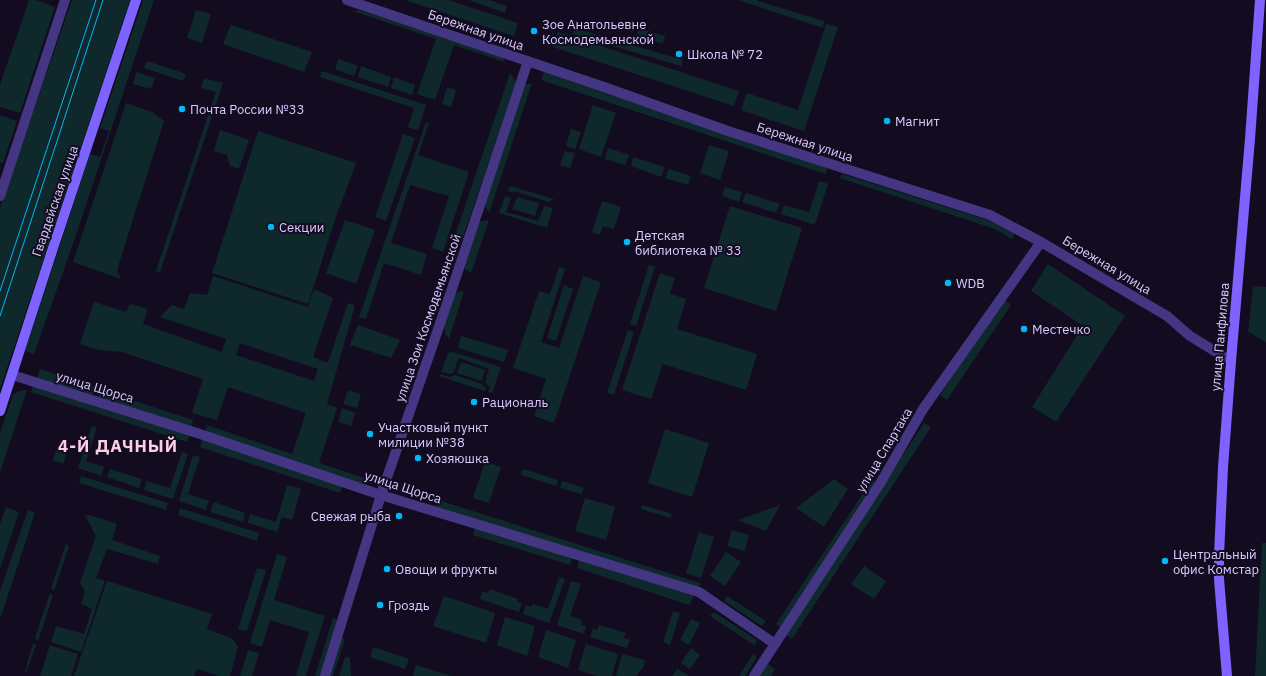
<svg xmlns="http://www.w3.org/2000/svg" width="1266" height="676" font-family="'IBM Plex Sans',sans-serif">
<style>
.green{fill:#0f282b;fill-rule:evenodd}
.lines{fill:none;stroke-linecap:round;stroke-linejoin:round}
.street{stroke:#443682;stroke-width:10}
.secondary{stroke:#7e63ff;stroke-width:10}
.tram{stroke:#00baf7;stroke-width:1}
.poi-dot{fill:#00baf7;stroke:#130c21;stroke-width:1.5}
.labels{text-anchor:middle;dominant-baseline:central;stroke-width:4;stroke-linejoin:round;paint-order:stroke}
.poi-label{font-size:13px;fill:#daccff;stroke:#130c21;text-anchor:start}
.street-label{font-size:13px;fill:#daccff;stroke:#130c21}
.district-label{font-size:17px;font-weight:bold;letter-spacing:1px;fill:#ffcee6;stroke:#130c21}
</style>
<rect width="100%" height="100%" fill="#130c21"/>
<path class="green" d="M29 0H36L55 7 20 113 0 107V85Z
M72 0H130L0 389V208Z
M143 0H154L75 238 34 354 25 351 90 154 100 157 109 131 100 128Z
M405 0H448L518 23 514 36Z
M469 0H489L507 6 505 13Z
M738 0H758V1L824 21 823 28Z
M196 10 211 14 202 43 187 38Z
M359 10 502 55 505 62 454 45 435 100 417 94 436 39 353 11Z
M826 24 838 27 804 131 741 110 747 93 798 110Z
M231 25 312 52 304 72 223 44Z
M574 28 683 60 681 66 572 34Z
M639 28 665 36 663 44 637 36Z
M558 32 739 91 734 106 553 47Z
M338 59 358 66 354 76 335 69Z
M147 61 186 74 183 81 144 68Z
M361 66 391 77 388 87 358 77Z
M545 69 828 167 825 174 541 80Z
M322 71 426 105 418 130 408 127 414 108 320 77Z
M136 72 155 78 151 89 133 84Z
M510 73 516 82 455 260 445 265Z
M394 77 415 85 412 95 391 88Z
M204 78 223 83 160 272 156 271 216 92 201 88Z
M532 83 489 213 484 205 524 85Z
M447 87 456 90 451 107 442 104Z
M126 103 152 112 164 121 117 270 121 279 73 262Z
M593 105 616 113 601 157 579 149Z
M0 115 17 121 3 163 0 162Z
M426 122 429 123 418 155 469 172 443 252 432 248 449 196 410 185 391 243 427 254 421 275 384 263 366 319 359 317Z
M571 129 581 132 575 149 566 146Z
M220 130 249 140 239 169 230 166 227 155 214 151Z
M258 131 356 163 336 217 308 304 212 273Z
M403 134 415 138 386 221 375 217Z
M709 145 729 151 720 180 700 173Z
M608 148 629 155 625 165 605 159Z
M565 151 575 153 570 168 560 165Z
M633 157 665 167 661 177 631 166Z
M669 169 691 176 688 185 665 178Z
M842 174 987 220 1015 233 1012 239 995 229 840 178Z
M819 181 828 184 815 225 781 214 784 205 809 212Z
M510 186 554 199 549 202 514 191 513 193 508 191Z
M725 187 742 192 739 202 722 196Z
M746 193 780 204 776 213 742 202Z
M505 196 511 198 506 212 538 221 544 206 553 208 547 228 499 213Z
M517 197 539 203 535 216 512 209Z
M602 201 621 207 614 229 603 226 600 235 592 232Z
M730 206 802 228 776 311 704 288Z
M345 220 375 230 356 284 326 273Z
M489 220 471 273 465 269 464 262 475 228 481 221Z
M1048 264 1125 316 1056 422 1032 407 1083 326 1031 291Z
M649 265 655 267 636 326 630 324Z
M559 267 565 269 541 342 559 348 583 276 601 282 554 423 534 416 546 379 513 368 539 291 550 294Z
M660 273 675 278 670 294 686 299 677 329 757 354 746 390 663 364 651 399 622 390Z
M213 276 308 307 314 289 333 298 313 357 328 363 348 303 355 305 327 404 337 408 319 463 367 479 365 485 205 432 207 425 292 454 306 413 228 387 217 420 192 413 203 379 122 352 99 350 80 344 94 302 126 312 129 306 131 304 147 309V312L143 324 222 352 226 339 160 317 172 305 184 309 190 293 207 295ZM240 343 318 369 314 381 236 355Z
M564 285 573 289 556 341 547 338Z
M1253 286 1266 287V342L1248 332Z
M464 291 449 339 445 333 444 323 453 296 458 292Z
M1003 299 1011 305 947 400 940 395Z
M358 325 400 340 391 358 350 345Z
M628 330 634 332 614 395 607 393Z
M461 336 508 350 504 362 458 348Z
M449 351 501 367 492 393 488 392 490 388 485 382 489 369 459 358 453 373 450 374 441 372Z
M461 362 485 370 482 381 457 373Z
M40 369 95 387 92 396 37 378Z
M440 374 449 377 455 375 482 384 486 389 485 391 439 376Z
M34 384 190 435 187 442 31 392Z
M27 390 0 472V433L13 395 19 391Z
M101 390 193 420 191 428 98 398Z
M348 390 361 394 357 408 343 404Z
M342 408 355 413 351 426 338 422Z
M924 423 931 427 792 639 785 634Z
M92 426 97 427 86 461 104 467 101 476 78 468Z
M665 429 709 443 692 497 648 483Z
M203 438 343 484 340 493 200 447Z
M58 444 69 448 63 464 53 460Z
M182 452 188 454 173 499 144 490 147 481 170 488Z
M193 455 200 457 188 494 209 501 206 510 179 501Z
M485 462 501 467 489 503 473 498Z
M110 469 142 479 139 488 107 477Z
M523 469 558 480 557 486 521 475Z
M81 476 168 503 166 510 79 483Z
M834 479 848 489 824 527 796 508Z
M872 480 876 483 780 627 776 624Z
M562 481 584 488 582 494 560 488Z
M287 485 301 489 292 520 282 517 277 532 248 523 250 514 276 522Z
M585 498 615 507 606 540 575 531Z
M438 500 700 583 698 591 436 508Z
M214 502 245 513 243 522 210 512Z
M642 505 672 514 671 518 641 509Z
M780 505 766 531 738 520Z
M6 507 19 512 0 569V524Z
M180 508 259 533 257 541 178 515Z
M28 510 35 513 0 619V591Z
M85 515H90L117 524 112 540 160 556 158 564 107 549 96 578 105 581 81 652 51 642 56 626 84 634 92 609 81 604 85 591 80 583 96 536Z
M475 526 573 556 570 565 473 535Z
M732 530 749 535 745 551 727 546Z
M699 532 714 537 701 578 686 573Z
M1262 543H1266V676H1255Z
M66 544 69 546 54 591 51 589Z
M726 552 741 562 725 586 710 576Z
M277 554 287 557 274 600 325 616 306 676H296L309 632 270 620 262 647 250 643Z
M579 559 695 594 689 605 577 568Z
M864 566 886 581 874 599 851 584Z
M257 568 266 570 247 631 238 629Z
M559 577 565 579 549 623 523 614 526 605 532 607 533 604 548 609Z
M107 581 212 614 207 629 233 639 238 647 230 676H219L197 669 194 676H74Z
M571 581 581 584 570 616 582 620 581 625 586 626 584 634 557 625Z
M490 589 518 599 517 602 522 603 519 612 480 599 482 591 488 593Z
M50 593 53 595 38 641 35 638Z
M444 596 495 613 486 643 433 626Z
M727 596 766 621 762 626 724 601Z
M673 611 680 613 670 645 663 642Z
M714 612 757 640 754 645 710 616Z
M505 617 535 626 527 656 497 645Z
M333 618 340 620 322 676H315Z
M691 619 700 623 689 645 680 640Z
M599 625 626 633 624 638 630 640 627 648 590 637 593 628 597 630Z
M546 630 576 640 568 668 538 657Z
M339 637 345 639 333 676H327Z
M33 643 36 645 26 673 25 671Z
M586 644 618 654 612 676H596L578 670Z
M50 645 78 654 71 676H40Z
M373 647 409 659 405 669 370 657Z
M691 648 700 655 690 669 681 663Z
M248 650 259 653 252 676H240Z
M622 654 645 660 644 666 636 676H616Z
M753 654 757 657 745 676H739Z
M345 657 350 658 351 676H339Z
M768 664 775 669 771 676H760Z
M416 665 451 676H413Z
M677 669 688 675 687 676H672Z"/>
<g class="lines">
<path class="street" d="M347 0 607 88 728 131 990 215 1041 242 1167 316 1190 336 1231 361
M0 196 65 0
M12 375 197 433 381 495 699 592 775 644
M325 676 381 495 456 277 528 61
M754 676 881 482 923 409 1041 242"/>
<path class="secondary" d="M0 411 53 248 136 0
M1227 676 1219 579V556L1223 467 1231 361 1250 139 1260 0"/>
<path class="tram" d="M0 291 96 0
M0 316 103 0"/>
</g>
<g class="poi-dot">
<circle cx="534" cy="31" r="4"/>
<circle cx="679" cy="54" r="4"/>
<circle cx="182" cy="109" r="4"/>
<circle cx="887" cy="121" r="4"/>
<circle cx="271" cy="227" r="4"/>
<circle cx="627" cy="242" r="4"/>
<circle cx="948" cy="283" r="4"/>
<circle cx="1024" cy="329" r="4"/>
<circle cx="474" cy="402" r="4"/>
<circle cx="370" cy="434" r="4"/>
<circle cx="418" cy="458" r="4"/>
<circle cx="399" cy="516" r="4"/>
<circle cx="1165" cy="561" r="4"/>
<circle cx="387" cy="569" r="4"/>
<circle cx="380" cy="605" r="4"/>
</g>
<g class="labels">
<g class="poi-label">
<text x="542" y="24">Зое Анатольевне<tspan x="542" dy="15">Космодемьянской</tspan></text>
<text x="687" y="54">Школа № 72</text>
<text x="190" y="109">Почта России №33</text>
<text x="895" y="121">Магнит</text>
<text x="279" y="227">Секции</text>
<text x="635" y="235">Детская<tspan x="635" dy="15">библиотека № 33</tspan></text>
<text x="956" y="283">WDB</text>
<text x="1032" y="329">Местечко</text>
<text x="482" y="402">Рациональ</text>
<text x="378" y="427">Участковый пункт<tspan x="378" dy="15">милиции №38</tspan></text>
<text x="426" y="458">Хозяюшка</text>
<text x="391" y="516" text-anchor="end">Свежая рыба</text>
<text x="1173" y="554">Центральный<tspan x="1173" dy="15">офис Комстар</tspan></text>
<text x="395" y="569">Овощи и фрукты</text>
<text x="388" y="605">Гроздь</text>
</g>
<g class="street-label">
<text transform="translate(476 30) rotate(19)">Бережная улица</text>
<text transform="translate(805 142) rotate(18)">Бережная улица</text>
<text transform="translate(55 201) rotate(-71)">Гвардейская улица</text>
<text transform="translate(1107 265) rotate(31)">Бережная улица</text>
<text transform="translate(428 318) rotate(-71)">улица Зои Космодемьянской</text>
<text transform="translate(1220 337) rotate(-85)">улица Панфилова</text>
<text transform="translate(95 387) rotate(17)">улица Щорса</text>
<text transform="translate(884 450) rotate(-59)">улица Спартака</text>
<text transform="translate(403 487) rotate(18)">улица Щорса</text>
</g>
<g class="district-label">
<text x="118" y="446">4-Й ДАЧНЫЙ</text>
</g>
</g>
</svg>
